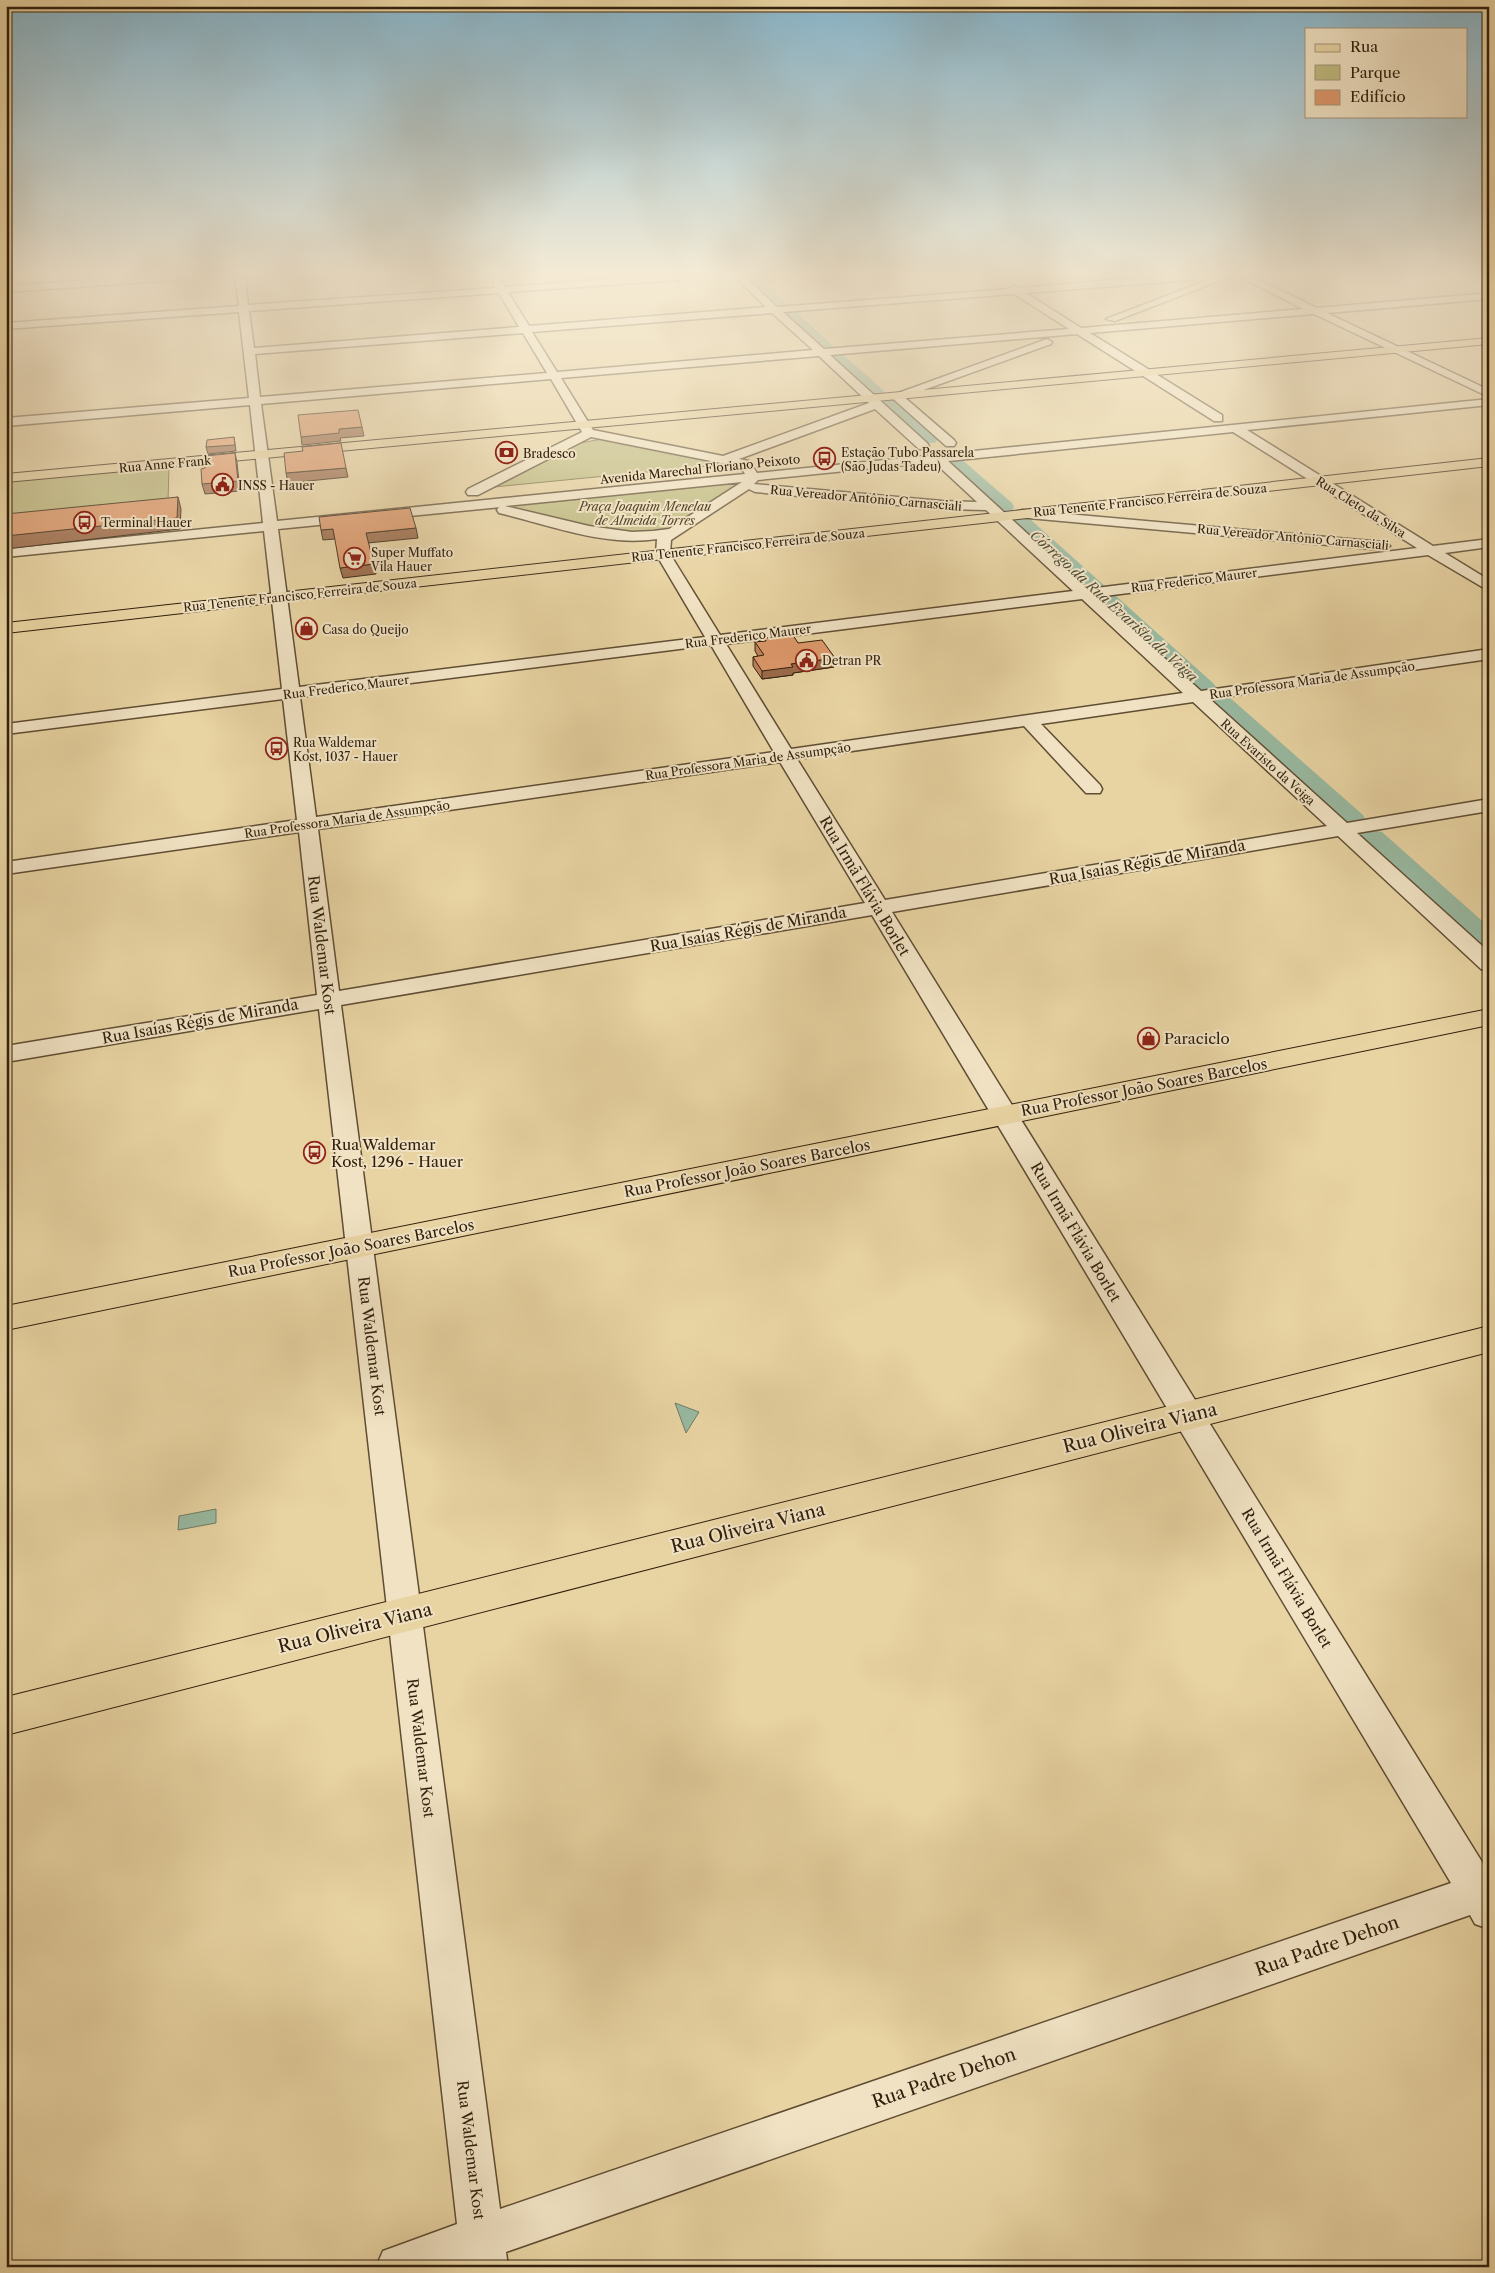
<svg xmlns="http://www.w3.org/2000/svg" width="1495" height="2273" font-family="'Libre Caslon Text',serif">
<style>
.green{fill:#beba7f;stroke:#786d46}
.water{fill:#98b9a1;stroke:#6f7c66}
.lines{fill:none;stroke-linecap:round;stroke-linejoin:round}
.river{fill:#98b9a1;fill-rule:evenodd}
.minor-casing{stroke:#5f4d33;stroke-width:3}
.major-casing{stroke:#31200e;stroke-width:2}
.minor{fill:#f0e2c3;fill-rule:evenodd}
.major{fill:#e8d3a2;fill-rule:evenodd}
.wall{fill:#bf835b;stroke:#31200e}
.shaded-wall{fill:#9b6a4a;stroke:#31200e}
.building{fill:#de986a;stroke:#31200e}
.labels{text-anchor:middle;dominant-baseline:central;stroke-width:4;stroke-linejoin:round;paint-order:stroke}
.far-poi-label{font-size:12px;fill:#31200e;stroke:#f0e2c3;text-anchor:start}
.far-street-label{font-size:12px;fill:#31200e;stroke:#f0e2c3}
.far-park-label{font-size:12px;font-style:italic;fill:#54462a;stroke:#f0e2c3}
.far-water-label{font-size:14px;font-style:italic;fill:#504e3a;stroke:#f0e2c3}
.street-label{font-size:15px;fill:#31200e;stroke:#f0e2c3}
.poi-label{font-size:15px;fill:#31200e;stroke:#f0e2c3;text-anchor:start}
.near-street-label{font-size:18px;fill:#31200e;stroke:#f0e2c3}
</style>
<rect width="100%" height="100%" fill="#e8d3a2"/>
<filter id="stains"><feTurbulence type="fractalNoise" baseFrequency=".004" numOctaves="4"/><feColorMatrix values="0 0 0 0 .2 0 0 0 0 .09 0 0 0 0 .02 0 0 0 .5 -.17"/></filter>
<radialGradient id="worn" r=".72"><stop offset=".6" stop-color="#630" stop-opacity="0"/><stop offset="1" stop-color="#630" stop-opacity=".3"/></radialGradient>
<path class="green" d="M602 439 728 464 494 487 575 444Z
M169 466 168 501 6 517V481Z
M741 482 672 529 625 534 505 508 502 505Z"/>
<path class="water" d="M675 1403 699 1412 686 1433Z
M216 1509V1523L178 1530 179 1516Z"/>
<g class="lines">
<path class="river" d="M743 277H757L787 305 785 308H775Z
M789 309 794 310 832 345 834 348 832 351H822L784 316 782 313Z
M835 351 840 352 882 389 884 392 882 395H870L830 358 828 355 830 352Z
M889 398 895 400 935 435 938 439 935 443H923L883 406 881 403Z
M954 457 960 458 1012 503 1014 507 1012 511H998L948 466 945 462 948 458Z
M1023 517 1030 519 1213 683 1217 688 1213 693 1205 695 1197 693 1016 527 1013 523 1016 519Z
M1221 695 1229 697 1363 815 1366 821 1363 827 1353 829 1343 827 1213 707 1209 702 1213 697Z
M1372 830 1382 832 1489 927V952L1478 949 1362 844 1358 838 1362 832Z"/>
<defs>
<path id="minor" d="M132 277H180L176 280 6 292V286Z
M235 277H245L248 305 495 288 492 277H498L505 287 637 277H684L680 280 508 292 529 326 766 307 735 277H745L777 307 1009 289 1013 286 1018 288 1152 277H1196L1192 280 1026 293 1081 328 1303 309 1241 277H1253L1317 308 1489 293V299L1327 313 1489 390V397L1314 314 1090 333 1222 415V421H1214L1077 334 830 355 927 443 929 446 927 449H919L875 409 739 459 749 461 757 473 1489 399V405L1247 430 1433 546 1489 539V547L1445 553 1489 580V591L1428 555 1097 597 1201 691 1489 649V659L1210 699 1347 823 1489 799V811L1357 833 1489 952V971L1481 969 1338 836 892 912 1487 1870H1489V1929L1475 1924 1470 1915 506 2252 508 2267H376L383 2251 457 2224 319 1009 6 1062V1046L317 995 299 832 6 874V862L297 820 283 699 6 734V724L282 689 264 531 6 557V549L263 523 250 405 6 426V418L249 398 239 312 6 329V323L239 306ZM499 293 519 327 254 348 249 311ZM1014 294 1069 329 824 349 783 312ZM772 313 813 350 557 372 532 332ZM523 333 547 373 260 397 255 354ZM819 356 869 403 723 456 593 430 561 378ZM551 379 582 432 468 489 466 492 468 495H478L591 437 741 467 745 474 277 521 261 404ZM1233 432 1417 548 1088 589 948 461ZM934 462 977 502 942 501 754 484 758 480ZM742 482 669 529 653 531 632 532 589 526 505 506ZM749 489 755 492 942 509 986 510 1073 591 720 635 670 554 671 540ZM499 507 497 510 499 513C549 525 605 547 657 539L656 554 705 637 299 687 278 529 501 507ZM1082 599 1183 693 791 749 726 644ZM711 645 774 752 316 817 300 697ZM1193 702 1327 826 885 900 797 759 1024 726 1086 793H1100L1102 789 1100 785 1041 724ZM780 762 865 903 339 991 318 829ZM872 915 1451 1883 500 2209 341 1005Z
M1216 277H1229L1115 321 1106 319Z
M1047 339 1052 342 1051 344 904 397 954 440 956 443 954 446H946L890 396Z
M1022 510 1383 542 1390 546 1383 550 1017 517 1015 514Z"/>
<path id="major" d="M1489 338V344L6 482V474Z
M1489 458V466L6 633V623Z
M1489 1009V1025L6 1330V1306Z
M1489 1326V1352L6 1735V1697Z"/>
</defs>
<use href="#minor" class="minor-casing"/>
<use href="#major" class="major-casing"/>
<use href="#minor" class="minor"/>
<use href="#major" class="major"/>
</g>
<path class="wall" d="M765 638 798 643 834 667 793 673V675L762 679 753 666V657L758 656 755 651V642L765 641Z"/>
<path class="shaded-wall" d="M362 427 364 436 340 438 341 441 302 445 301 437 339 429Z
M234 437 236 451 208 454 206 447Z
M235 453 237 462 240 491 205 494 202 484Z
M346 468 348 477 288 483 286 473Z
M178 497 181 509 180 529 6 549V536Z
M416 528 418 538 368 543 366 533Z
M333 529 335 539 323 540 321 530Z
M374 564 376 574 343 578 340 568Z
M835 658 834 667 793 673V675L762 679V671L791 664Z"/>
<path class="building" d="M358 410 362 427 339 429V433L301 437 298 415Z
M234 437 235 445 206 447 207 440Z
M341 443 346 468 286 473 284 453 303 451 302 447Z
M235 453 238 481 202 484 201 469 205 468V456Z
M178 497 177 518 6 536V514Z
M410 508 416 528 366 533 374 564 340 568 333 529 321 530 319 517Z
M793 635 798 643 822 640 835 658 791 664 793 667 762 671 753 657 764 655 755 642 766 641 765 638Z"/>
<linearGradient id="sky" x2="0" y2="1"><stop stop-color="#88b6cc"/><stop offset="0.46" stop-color="#f5ebd5"/><stop offset="1" stop-color="#f5ebd5" stop-opacity="0"/></linearGradient>
<rect width="1495" height="596" fill="url(#sky)"/>
<defs>
<symbol id="bank-ring" viewBox="-11 -11 22 22"><circle r="9.5" fill="#f0e2c3" stroke="#8f2418" stroke-width="1.5"/><path d="M-6-4H6V4H-6ZM0-2.3a2.3 2.3 0 1 0 0 4.6a2.3 2.3 0 1 0 0-4.6Z" fill="#8f2418"/></symbol>
<symbol id="bus-ring" viewBox="-11 -11 22 22"><circle r="9.5" fill="#f0e2c3" stroke="#8f2418" stroke-width="1.5"/><path d="M-5-6H5V4H4V6H2V4H-2V6H-4V4H-5ZM-3.5-4V0h7V-4ZM-3.5 1.2v1.5H-2V1.2ZM2 1.2v1.5H3.5V1.2Z" fill="#8f2418"/></symbol>
<symbol id="civic-ring" viewBox="-11 -11 22 22"><circle r="9.5" fill="#f0e2c3" stroke="#8f2418" stroke-width="1.5"/><path d="M-.6-6.5H3V-4.5H.6V-3L4-1V1h2V6H-6V1h2V-1L-.6-3ZM-1.2 2.5V6h2.4V2.5Z" fill="#8f2418"/></symbol>
<symbol id="supermarket-ring" viewBox="-11 -11 22 22"><circle r="9.5" fill="#f0e2c3" stroke="#8f2418" stroke-width="1.5"/><path d="M-6-5.5h2.5l.6 2H6L4.5 2H-2.5L-4.4-4H-6ZM-1.5 3.2a1.3 1.3 0 1 0 .1 0ZM3 3.2a1.3 1.3 0 1 0 .1 0Z" fill="#8f2418"/></symbol>
<symbol id="shop-ring" viewBox="-11 -11 22 22"><circle r="9.5" fill="#f0e2c3" stroke="#8f2418" stroke-width="1.5"/><path d="M-5-2.5h2.3a2.7 3.5 0 0 1 5.4 0H5L5.5 6h-11ZM-1.5-2.5h3a1.5 2.3 0 0 0-3 0Z" fill="#8f2418"/></symbol>
</defs>
<g fill-rule="evenodd">
<use href="#bank-ring" x="494" y="440" width="25" height="25"/>
<use href="#bus-ring" x="812" y="446" width="25" height="25"/>
<use href="#civic-ring" x="210" y="472" width="25" height="25"/>
<use href="#bus-ring" x="72" y="510" width="25" height="25"/>
<use href="#supermarket-ring" x="342" y="546" width="25" height="25"/>
<use href="#shop-ring" x="294" y="616" width="25" height="25"/>
<use href="#civic-ring" x="794" y="648" width="25" height="25"/>
<use href="#bus-ring" x="264" y="736" width="25" height="25"/>
<use href="#shop-ring" x="1136" y="1026" width="25" height="25"/>
<use href="#bus-ring" x="302" y="1140" width="25" height="25"/>
</g>
<g class="labels">
<g class="far-poi-label">
<text x="841" y="452">Estação Tubo Passarela<tspan x="841" dy="14">(São Judas Tadeu)</tspan></text>
<text x="523" y="453">Bradesco</text>
<text x="238" y="485">INSS - Hauer</text>
<text x="101" y="522">Terminal Hauer</text>
<text x="371" y="552">Super Muffato<tspan x="371" dy="14">Vila Hauer</tspan></text>
<text x="322" y="629">Casa do Queijo</text>
<text x="822" y="660">Detran PR</text>
<text x="293" y="742">Rua Waldemar<tspan x="293" dy="14">Kost, 1037 - Hauer</tspan></text>
</g>
<g class="far-street-label">
<text transform="translate(165 464) rotate(-5)">Rua Anne Frank</text>
<text transform="translate(700 469) rotate(-6)">Avenida Marechal Floriano Peixoto</text>
<text transform="translate(866 498) rotate(5)">Rua Vereador Antônio Carnasciali</text>
<text transform="translate(1150 500) rotate(-6)">Rua Tenente Francisco Ferreira de Souza</text>
<text transform="translate(1361 507) rotate(32)">Rua Cleto da Silva</text>
<text transform="translate(1293 537) rotate(5)">Rua Vereador Antônio Carnasciali</text>
<text transform="translate(748 545) rotate(-6)">Rua Tenente Francisco Ferreira de Souza</text>
<text transform="translate(1194 580) rotate(-7)">Rua Frederico Maurer</text>
<text transform="translate(300 595) rotate(-6)">Rua Tenente Francisco Ferreira de Souza</text>
<text transform="translate(748 636) rotate(-7)">Rua Frederico Maurer</text>
<text transform="translate(1312 680) rotate(-8)">Rua Professora Maria de Assumpção</text>
<text transform="translate(346 687) rotate(-7)">Rua Frederico Maurer</text>
<text transform="translate(748 761) rotate(-8)">Rua Professora Maria de Assumpção</text>
<text transform="translate(1268 762) rotate(42)">Rua Evaristo da Veiga</text>
<text transform="translate(347 819) rotate(-8)">Rua Professora Maria de Assumpção</text>
</g>
<g class="far-park-label">
<text x="645" y="506">Praça Joaquim Menelau<tspan x="645" dy="14">de Almeida Torres</tspan></text>
</g>
<g class="far-water-label">
<text transform="translate(1114 606) rotate(42)">Córrego da Rua Evaristo da Veiga</text>
</g>
<g class="street-label">
<text transform="translate(1147 862) rotate(-10)">Rua Isaías Régis de Miranda</text>
<text transform="translate(865 886) rotate(59)">Rua Irmã Flávia Borlet</text>
<text transform="translate(748 929) rotate(-10)">Rua Isaías Régis de Miranda</text>
<text transform="translate(322 945) rotate(83)">Rua Waldemar Kost</text>
<text transform="translate(200 1021) rotate(-10)">Rua Isaías Régis de Miranda</text>
<text transform="translate(1144 1087) rotate(-11)">Rua Professor João Soares Barcelos</text>
<text transform="translate(747 1168) rotate(-11)">Rua Professor João Soares Barcelos</text>
<text transform="translate(1076 1232) rotate(59)">Rua Irmã Flávia Borlet</text>
<text transform="translate(351 1248) rotate(-11)">Rua Professor João Soares Barcelos</text>
<text transform="translate(372 1346) rotate(83)">Rua Waldemar Kost</text>
<text transform="translate(1287 1578) rotate(59)">Rua Irmã Flávia Borlet</text>
<text transform="translate(421 1748) rotate(83)">Rua Waldemar Kost</text>
<text transform="translate(471 2150) rotate(83)">Rua Waldemar Kost</text>
</g>
<g class="poi-label">
<text x="1164" y="1038">Paraciclo</text>
<text x="331" y="1144">Rua Waldemar<tspan x="331" dy="17">Kost, 1296 - Hauer</tspan></text>
</g>
<g class="near-street-label">
<text transform="translate(1140 1428) rotate(-14)">Rua Oliveira Viana</text>
<text transform="translate(748 1528) rotate(-14)">Rua Oliveira Viana</text>
<text transform="translate(355 1628) rotate(-14)">Rua Oliveira Viana</text>
<text transform="translate(1327 1946) rotate(-19)">Rua Padre Dehon</text>
<text transform="translate(944 2078) rotate(-19)">Rua Padre Dehon</text>
</g>
</g>
<rect width="1495" height="2273" fill="none" stroke="#e8d3a2" stroke-width="25"/>
<rect x="8" y="8" width="1480" height="2258" fill="none" stroke="#31200e" stroke-width="2.5"/>
<rect x="12" y="12" width="1470" height="2248" fill="none" stroke="#31200e"/>
<rect x="1305" y="28" width="162" height="90" fill="#f0e2c3" stroke="#a4947b"/>
<rect x="1315" y="44" width="25" height="8" fill="#e8d3a2" stroke="#a4947b"/>
<text x="1350" y="52" font-size="15" fill="#31200e">Rua</text>
<rect x="1315" y="65" width="25" height="15" fill="#beba7f" stroke="#a4947b"/>
<text x="1350" y="78" font-size="15" fill="#31200e">Parque</text>
<rect x="1315" y="90" width="25" height="15" fill="#de986a" stroke="#a4947b"/>
<text x="1350" y="102" font-size="15" fill="#31200e">Edifício</text>
<rect width="100%" height="100%" filter="url(#stains)"/>
<rect width="100%" height="100%" fill="url(#worn)"/>
</svg>
